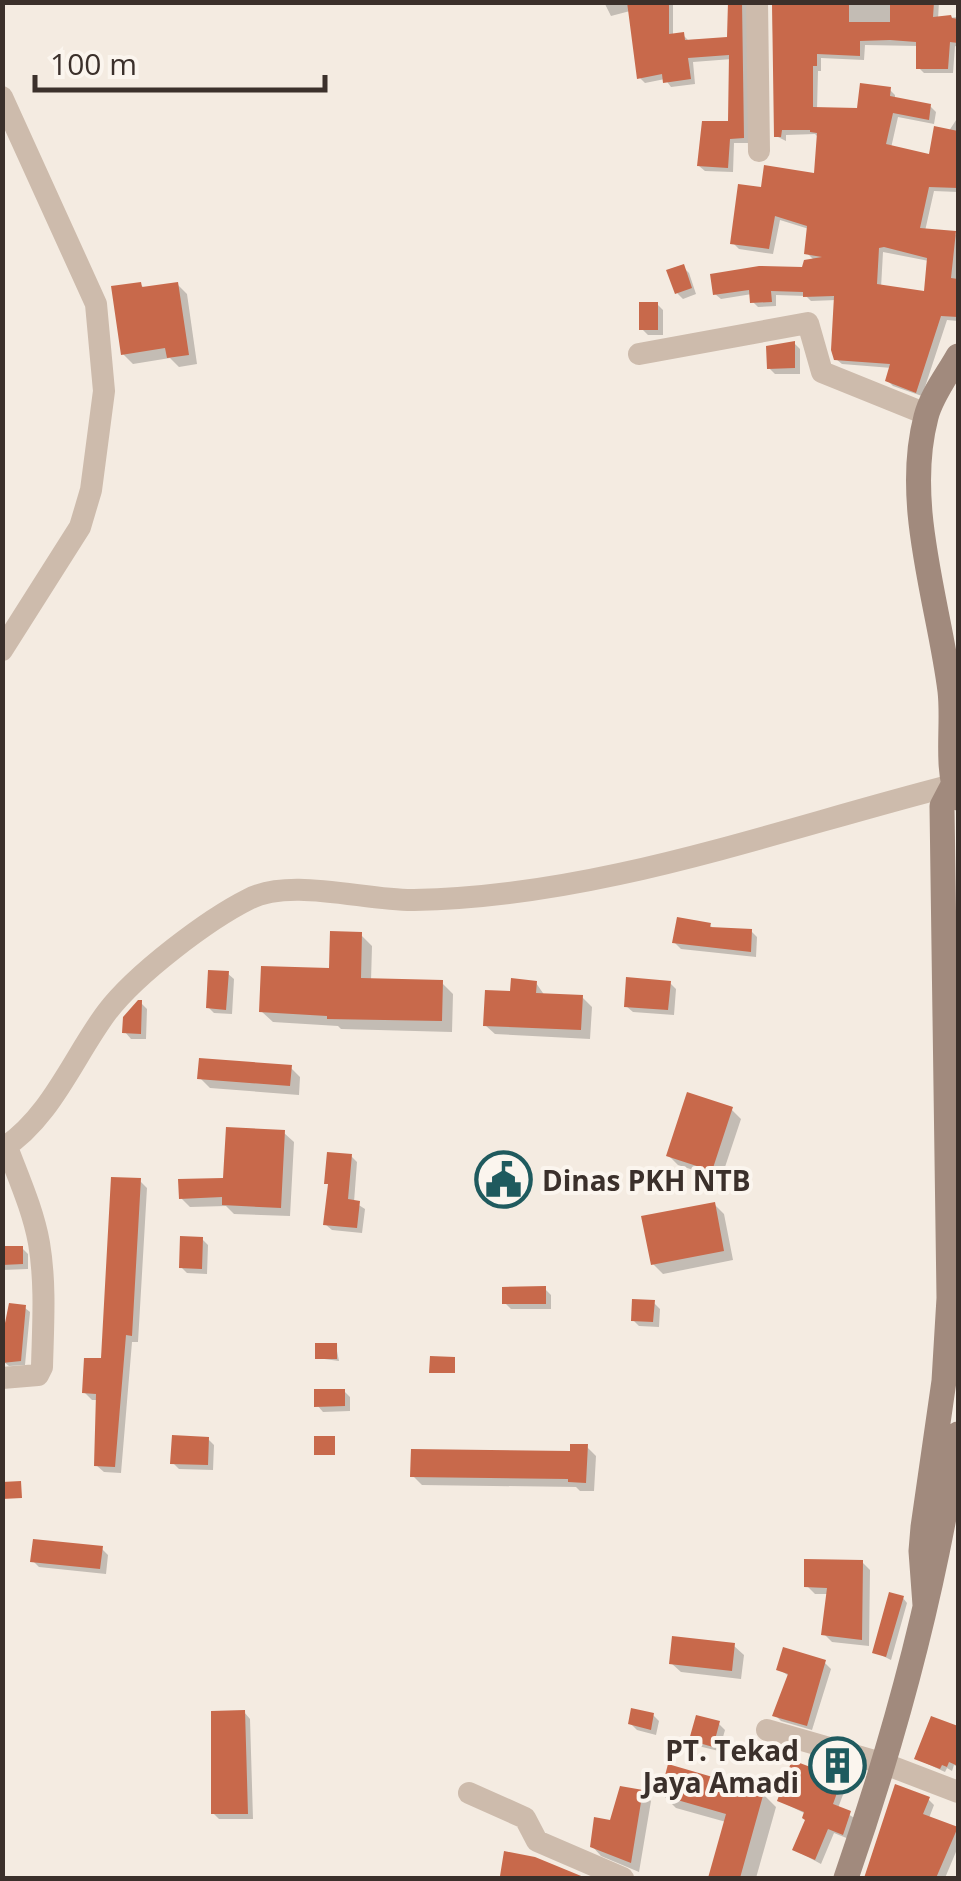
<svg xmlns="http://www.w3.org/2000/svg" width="961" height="1881" font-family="'Open Sans',sans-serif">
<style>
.shadow{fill:#0003;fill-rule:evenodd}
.building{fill:#c8694b;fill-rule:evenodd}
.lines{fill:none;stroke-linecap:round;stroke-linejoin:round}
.street{stroke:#cdbbac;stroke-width:22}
.secondary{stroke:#a18a7d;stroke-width:25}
.labels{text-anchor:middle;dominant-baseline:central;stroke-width:8;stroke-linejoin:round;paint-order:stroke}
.poi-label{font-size:28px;font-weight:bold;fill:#3b302b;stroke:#fbf5ee;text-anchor:start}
</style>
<rect width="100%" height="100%" fill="#f4ebe1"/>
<path class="shadow" d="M604 2H673V36L683 35 688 40 730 39V4L716 2H750L748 143H734L733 172 705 171 699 166 730 123 732 59 693 62 695 84 671 87 665 79 645 83 640 78 630 11 611 16Z
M772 2H939L938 19 958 17V47L955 46 953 73H924L919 68V46L865 45 864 60 821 58V71H818L817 109 859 111 890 90 895 95V100L930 106 936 112 934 124 898 117 891 148 929 162 958 117V192L934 191 925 231 955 234 958 238V321L947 320 922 396 893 386 888 381 892 368 842 364 836 359V300L811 301 806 296 776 295V306L758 307 753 302 752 294 721 299 715 294 804 270 814 260 807 253 809 229 780 220 773 254 739 249 733 243 764 189 816 176 818 137 815 134 786 135V141L776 136ZM883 252 929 261 926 294 881 288Z
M683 267 689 273 696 294 683 299 677 293Z
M140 284 145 289 177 284 187 294 197 364 179 367 170 358 133 364 123 354Z
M657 304 663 310V335H648L642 329Z
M794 343 800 349V374H775L769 368Z
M710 925 714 930 751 931 757 937 756 957 681 949 675 943Z
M361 935 372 946 371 981 442 983 453 994 452 1032 341 1029 338 1026 273 1022 261 1011 331 971Z
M227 973 234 979 232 1014 214 1013 208 1007Z
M536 983 545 996 582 997 592 1007 590 1039 495 1034 485 1025Z
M670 983 676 989 674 1015 633 1012 626 1006Z
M141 1003 147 1009 146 1039H131L125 1032Z
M291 1068 300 1077 299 1095 210 1088 200 1078Z
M731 1109 741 1119 721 1179 678 1165 669 1156Z
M284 1133 294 1142 290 1216 234 1214 226 1206 190 1207 181 1198 226 1180Z
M351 1156 357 1162 354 1202 365 1209 362 1233 332 1230 325 1224 330 1186 327 1183Z
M140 1181 147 1188 138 1342H132L121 1473 104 1472 96 1465 98 1400H92L84 1392 103 1360Z
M714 1204 724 1214 733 1260 663 1274 653 1264Z
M202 1239 208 1245 207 1274 187 1273 181 1267Z
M22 1248 28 1254V1269L2 1270V1249Z
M545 1289 551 1295V1309H511L505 1303Z
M654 1303 660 1309 659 1327 639 1326 633 1320Z
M25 1308 30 1312 25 1365 9 1366 4 1362Z
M336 1346 339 1361 317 1358Z
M344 1391 350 1397V1411L323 1412 317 1405Z
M208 1439 214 1445 213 1470 179 1469 173 1463Z
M587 1447 596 1456 594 1491H580L576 1487 422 1485 413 1476 572 1453Z
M102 1549 108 1555 106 1574 39 1567 33 1561Z
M862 1562 870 1570 869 1646 832 1642 824 1634 829 1594H815L807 1586Z
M903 1598 907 1603 891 1660 875 1652Z
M734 1646 744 1655 741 1679 681 1672 671 1663Z
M825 1663 831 1669 812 1730 781 1721 775 1715 790 1677 779 1669Z
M244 1712 250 1719 253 1819H219L213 1813Z
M653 1715 659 1721 656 1735 637 1730 631 1724Z
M933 1719 958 1729V1767L954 1765 952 1771 947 1768 945 1772 917 1759Z
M719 1724 725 1730 719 1751 698 1746 692 1739Z
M845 1771 850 1776 838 1808 856 1819 849 1839 834 1833 821 1864 795 1850 808 1821 806 1814 780 1801Z
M642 1792 651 1801 639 1872 601 1856 592 1846Z
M763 1794 776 1807 756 1878H711L726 1822 676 1808 663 1795Z
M928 1799 934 1805 929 1818 958 1830V1847L945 1878H868Z
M534 1859 580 1878H506L502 1875Z"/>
<path class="building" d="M627 2H669V34L684 32 685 40 727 37 728 2H742L744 138 730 139 728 168 697 166 702 121H728L729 55 688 58 691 79 663 83 662 74 637 79Z
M772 2H849V22H890V2H934L933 17 951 15 952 18 958 19V43L950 42 948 69H916V42L890 40 860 41V56L817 54V66H813V107L857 108 860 83 891 87 890 96 931 104 929 120 893 113 886 144 929 154 934 126 958 131V188L929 187 920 228 956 231 951 278 958 279V317L941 316 916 393 885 381 890 364 834 360 831 350 834 296 803 297V292L771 291 772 302 750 303 749 290 713 295 710 274 759 266 802 267 804 260 822 257 804 254 807 226 775 216 769 249 730 244 738 184 761 187 764 165 814 173 817 133 810 132V130H782L781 137H774ZM884 247 927 258 924 291 877 284 879 248Z
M684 264 692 288 675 294 666 270Z
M141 282 142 287 178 282 189 355 167 358 165 348 121 355 111 286Z
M639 302H658V330H639Z
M795 341V368L767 369 766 346Z
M677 917 711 923 710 927 752 929 751 952 672 943Z
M330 931 362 932 361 978 443 980 442 1021 327 1019V1016L259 1012 261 966 329 968Z
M208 970 229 971 226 1010 206 1008Z
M626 977 671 981 668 1010 624 1007Z
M511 978 537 981 536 993 583 995 581 1030 483 1026 485 990 510 991Z
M138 1000H142L141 1034 122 1033 123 1017Z
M199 1058 292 1065 290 1086 197 1079Z
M687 1092 733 1107 712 1171 666 1156Z
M226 1127 285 1130 281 1208 222 1205V1197L179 1199 178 1179 223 1178Z
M327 1152 352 1154 348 1199 360 1201 357 1228 323 1225 328 1184H324Z
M111 1177 141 1178 132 1336 126 1335 115 1467 94 1466 96 1394 82 1393 84 1358H101Z
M715 1202 724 1251 651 1265 641 1216Z
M180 1236 203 1237 202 1269 179 1268Z
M2 1246H23V1264L2 1265Z
M546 1286V1304H502V1287Z
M632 1299 655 1300 653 1322 631 1321Z
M9 1303 26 1305 21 1361 2 1363V1338Z
M315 1343H337V1359H315Z
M430 1356 455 1357V1373H429Z
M314 1389H345V1406L314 1407Z
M172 1435 209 1437 208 1465 170 1464Z
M314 1436H335V1455H314Z
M570 1444H588L586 1483 568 1482V1479L410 1477 411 1449 570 1451Z
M21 1481 22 1498 2 1499V1482Z
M33 1539 103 1546 100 1569 30 1562Z
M804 1559 863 1560 862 1640 821 1635 827 1588 804 1587Z
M889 1592 904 1596 886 1657 872 1653Z
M672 1636 735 1643 732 1671 669 1664Z
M783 1647 826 1660 807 1726 772 1716 788 1674 776 1670Z
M631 1708 654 1713 651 1730 628 1724Z
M245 1710 248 1814H211V1711Z
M696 1715 720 1721 713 1747 689 1740Z
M931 1716 958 1726V1766L949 1762 947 1767 942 1765 940 1769 914 1759Z
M792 1760 826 1773 829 1764 846 1768 833 1804 851 1811 843 1835 828 1829 815 1860 792 1850 805 1820 802 1818 804 1812 777 1801Z
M668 1764 764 1792 740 1878H708L726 1814 660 1795Z
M895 1784 930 1797 923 1814 958 1827 936 1878H864Z
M620 1786 643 1790 631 1863 590 1847 594 1817 610 1820Z
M504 1851 535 1857 586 1878 500 1876Z"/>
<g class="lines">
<path class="street" d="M757 2 759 151
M2 97 96 304 104 391 91 490 80 527 2 650
M639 354 808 323 822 372 926 414
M2 1149C51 1118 74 1056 107 1012 136 974 207 920 249 899 291 877 366 901 414 900 598 897 776 830 953 785
M2 1378 38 1375 42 1367C43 1326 46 1284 39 1243 33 1210 19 1179 7 1147
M767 1730 885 1764 958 1792
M469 1793 525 1818 537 1841 623 1878"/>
<path class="secondary" d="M958 356C948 374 931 396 926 417 903 505 939 603 950 691 954 725 945 766 958 798
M925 1605 921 1551 923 1527 944 1381 949 1298 942 806 953 785
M846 1878C896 1734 936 1585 958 1434"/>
</g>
<defs>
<symbol id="civic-ring" viewBox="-11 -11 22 22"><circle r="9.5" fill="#fbf5ee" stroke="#1f5a5e" stroke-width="1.5"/><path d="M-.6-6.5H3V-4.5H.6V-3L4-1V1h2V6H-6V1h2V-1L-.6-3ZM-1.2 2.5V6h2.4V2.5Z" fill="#1f5a5e"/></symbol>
<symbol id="building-ring" viewBox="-11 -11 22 22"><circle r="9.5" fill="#fbf5ee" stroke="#1f5a5e" stroke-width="1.5"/><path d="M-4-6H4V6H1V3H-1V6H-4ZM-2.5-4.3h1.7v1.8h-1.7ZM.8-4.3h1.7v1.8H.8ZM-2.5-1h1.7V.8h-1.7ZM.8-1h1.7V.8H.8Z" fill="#1f5a5e"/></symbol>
</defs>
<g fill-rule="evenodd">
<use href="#civic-ring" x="472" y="1148" width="63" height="63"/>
<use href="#building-ring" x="806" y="1734" width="63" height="63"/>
</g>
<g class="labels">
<g class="poi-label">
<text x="542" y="1180">Dinas PKH NTB</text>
<text x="799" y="1750" text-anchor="end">PT. Tekad<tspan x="799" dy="32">Jaya Amadi</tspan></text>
</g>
</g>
<rect width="961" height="1881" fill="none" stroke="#3b302b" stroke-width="10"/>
<path d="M35 75v15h290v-15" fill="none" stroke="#3b302b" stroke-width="5"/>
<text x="50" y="75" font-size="30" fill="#3b302b" stroke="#fbf5ee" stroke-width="8" paint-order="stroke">100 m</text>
</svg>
